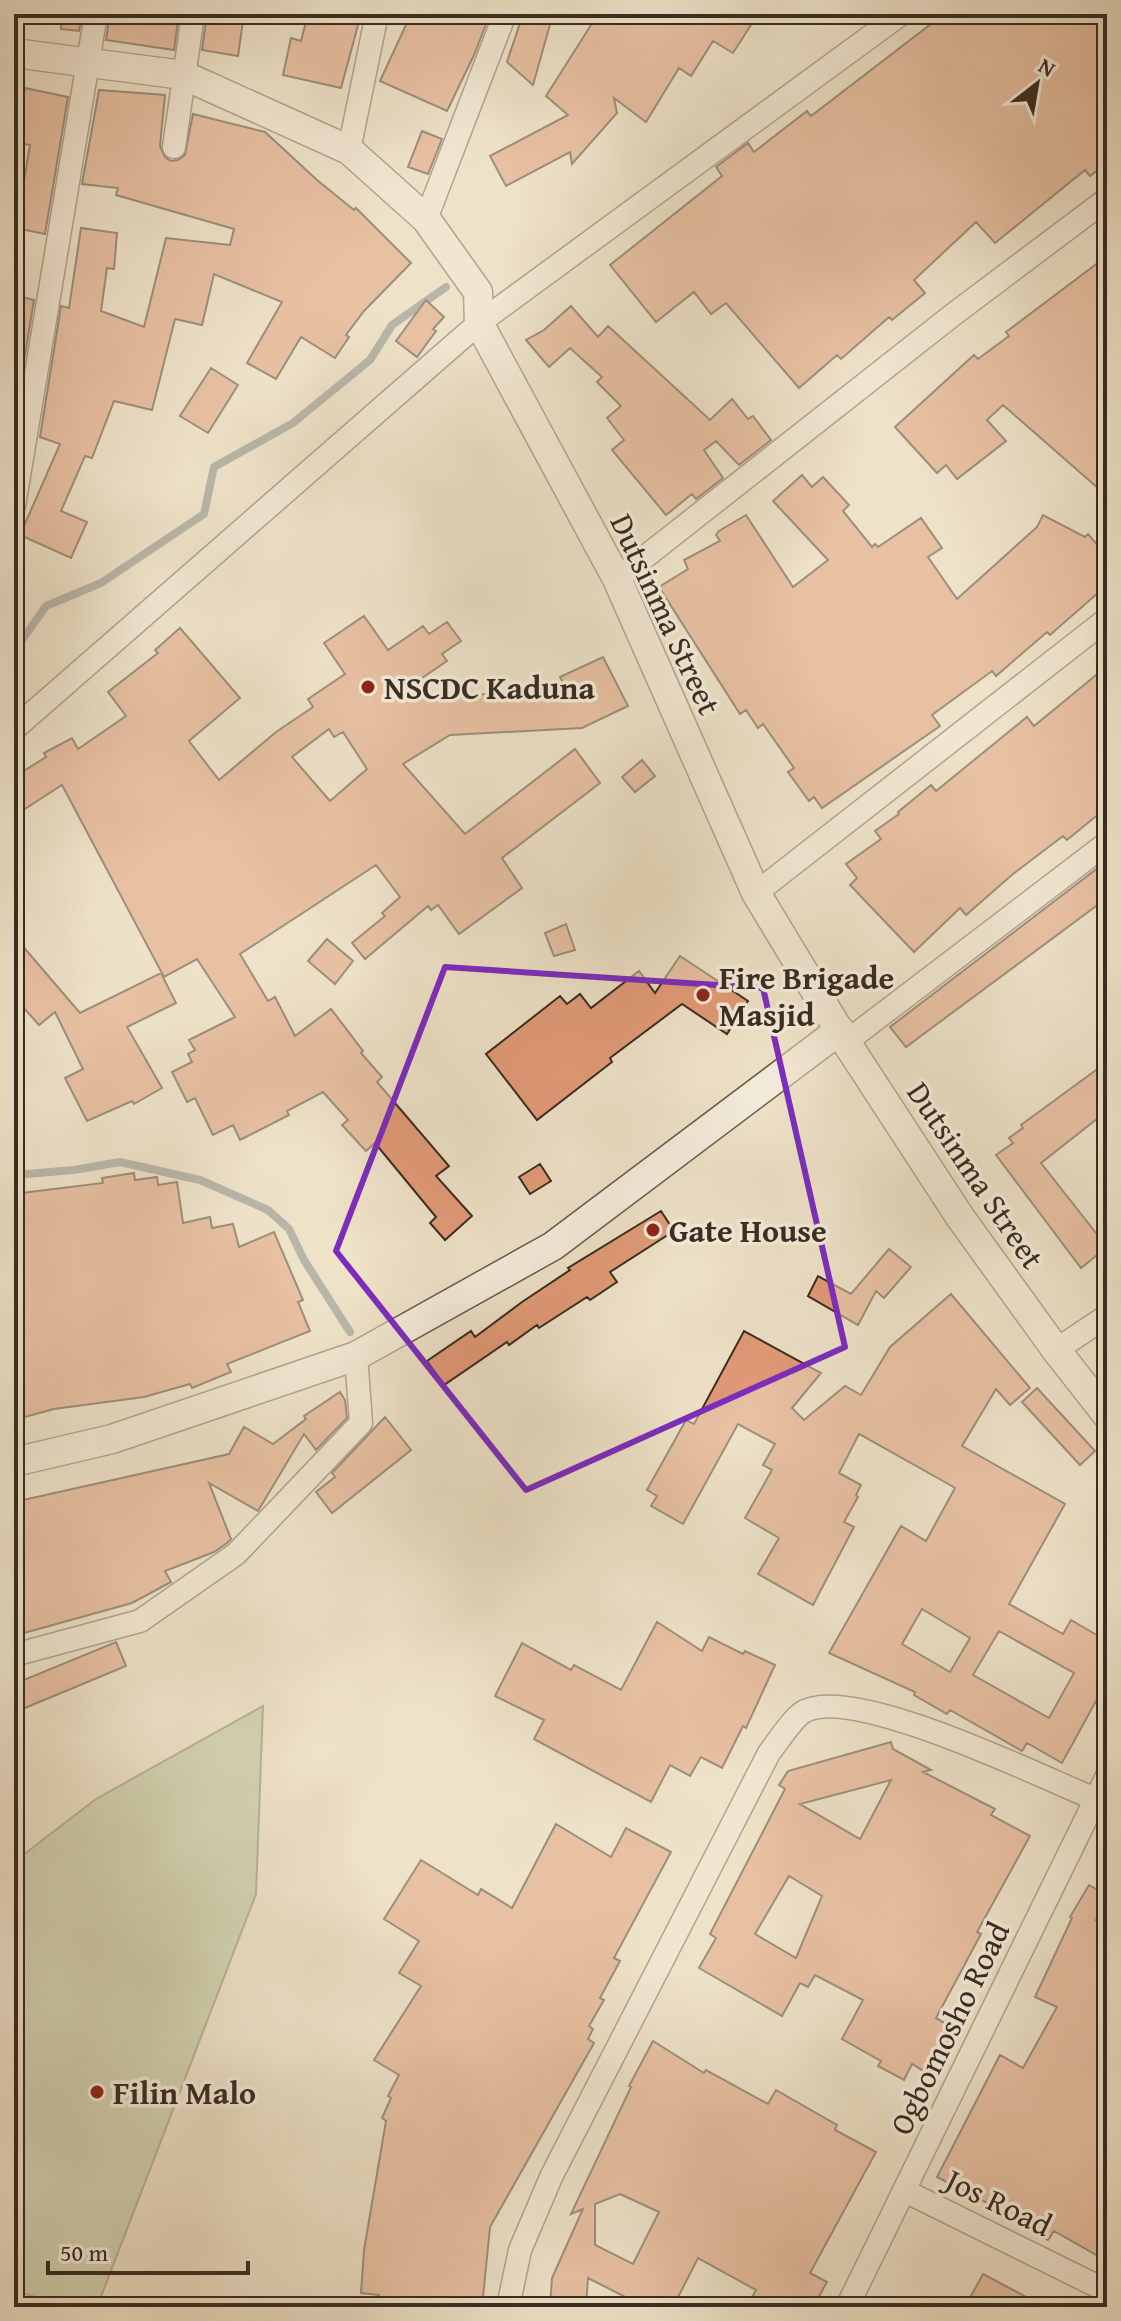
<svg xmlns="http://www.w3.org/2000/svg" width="1121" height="2321" font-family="'Gentium Book Plus',serif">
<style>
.park{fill:#b3c49a;stroke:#76785e;stroke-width:2}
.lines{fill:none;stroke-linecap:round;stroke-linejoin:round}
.stream{stroke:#778181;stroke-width:8}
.building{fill:#e19a77;stroke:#392c22;stroke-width:2;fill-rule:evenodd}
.minor-casing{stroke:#665a4c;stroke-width:25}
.tertiary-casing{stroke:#665a4c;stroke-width:31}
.minor{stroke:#f4ecdb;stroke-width:22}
.tertiary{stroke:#f4ecdb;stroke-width:28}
.marked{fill:none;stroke:#7b2cbf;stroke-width:6;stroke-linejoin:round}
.poi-dot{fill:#8f2418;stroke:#f4ecdb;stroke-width:3}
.labels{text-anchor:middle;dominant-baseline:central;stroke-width:7;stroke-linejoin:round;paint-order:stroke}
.street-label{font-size:32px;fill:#392c22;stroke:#f4ecdb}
.poi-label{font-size:32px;font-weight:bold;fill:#392c22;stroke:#f4ecdb;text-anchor:start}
</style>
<rect width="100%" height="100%" fill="#eee2c8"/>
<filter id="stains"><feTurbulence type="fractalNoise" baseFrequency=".0025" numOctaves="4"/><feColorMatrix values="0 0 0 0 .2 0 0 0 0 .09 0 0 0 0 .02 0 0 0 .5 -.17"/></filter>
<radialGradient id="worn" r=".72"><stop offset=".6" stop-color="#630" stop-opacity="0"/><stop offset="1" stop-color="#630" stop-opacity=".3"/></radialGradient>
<path class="park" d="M263 1706 256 1894 97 2307H65L14 2290V1862L96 1799Z"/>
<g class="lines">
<path class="stream" d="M14 656 20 643 46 606 101 583 204 514 214 467 293 423 370 360 392 325 446 287
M14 1175 74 1170 120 1162 200 1180 268 1210 289 1229 304 1260 350 1332"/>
</g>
<path class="building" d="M62 14H82L79 31 61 29Z
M110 14H179L174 50 106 40Z
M207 14H244L238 56 202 50Z
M308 14H361L341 88 283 75 291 38 301 41Z
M411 14H490L474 55 447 111 380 81Z
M523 14H553L533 85 507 62Z
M598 14H758L733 53 713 41 691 76 679 68 646 122 614 98 617 113 572 164 570 152 506 186 490 156 568 115 546 96Z
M944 14H1006L1011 20 1018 14H1107V163L1090 176 1085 170 995 243 976 222 914 280 925 293 892 320 889 317 841 359 837 355 799 388 726 303 711 314 694 292 656 322 610 265 722 176 716 167 748 143 754 152 807 111 811 116Z
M25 88 68 97 45 234 16 228 30 145 14 142Z
M99 90 165 95 160 146 165 157 171 161 178 160 185 155 193 114 265 132 317 180 354 210 356 208 411 263 364 311 346 335 349 337 335 358 301 337 276 379 247 363 282 302 214 274 202 325 175 319 152 410 114 401 92 458 85 456 61 511 87 522 71 558 20 535 60 444 40 437 61 306 69 308 81 228 117 233 114 269 107 268 101 311 144 327 166 238 230 245 234 229 116 195 118 188 82 184Z
M422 131 442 139 428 174 408 167Z
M1107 256V496L1003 405 987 420 1006 441 957 479 946 465 937 473 895 427 974 355 978 359 1009 336 1006 332Z
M14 295 34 300 14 421Z
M426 300 444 317 433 329 436 331 417 357 396 341Z
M571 306 598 337 608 326 710 420 732 399 748 419 753 416 771 440 739 465 716 441 704 450 723 478 696 499 692 494 666 515 612 450 624 440 607 418 621 406 597 382 602 377 570 348 549 367 526 340 544 330Z
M211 368 238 385 208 433 180 416Z
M802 475 812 487 823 477 849 505 843 511 872 547 875 544 878 547 921 518 942 548 928 557 957 599 1037 527 1043 515 1085 537 1088 534 1107 556V585L1050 635 1047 632 996 676 992 671 932 715 940 726 822 808 814 797 809 801 788 772 794 768 763 724 758 728 746 710 740 714 659 587 688 569 684 560 720 541 716 535 719 531 746 515 793 587 828 560 773 501Z
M364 616 388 650 423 626 429 634 447 622 461 641 442 654 447 661 391 699 567 690 560 677 603 657 628 706 582 728 450 735 403 764 465 834 575 749 600 783 502 858 522 888 459 934 438 905 431 910 428 906 365 959 352 943 385 916 382 913 400 897 376 865 240 954 268 1001 275 997 295 1036 331 1009 363 1051 361 1053 382 1077 377 1082 449 1166 436 1176 472 1216 445 1240 430 1223 436 1217 375 1143 366 1151 342 1125 348 1120 323 1092 287 1111 289 1115 240 1140 233 1125 213 1135 195 1098 187 1102 172 1072 192 1062 188 1054 195 1050 189 1040 235 1017 197 959 164 977 62 785 14 816V777L46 757 44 753 72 738 78 749 126 716 108 692 158 653 155 650 180 628 240 698 189 741 219 780 276 732 313 707 308 699 345 674 324 643ZM329 729 334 737 343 732 367 769 330 801 292 757Z
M1107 666V801L1097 810 1100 813 1067 840 1063 836 1013 874 966 915 960 908 914 952 850 885 857 878 846 864 881 839 875 831 899 814 898 812 931 785 936 791 1027 717 1034 726Z
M642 760 655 776 635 792 622 777Z
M1107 861V898L906 1047 890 1027Z
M566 924 575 950 554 956 545 933Z
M14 936 80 1013 161 973 176 1003 127 1027 162 1088 134 1104 132 1101 87 1121 65 1078 83 1069 55 1012 39 1025 14 997Z
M327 939 353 961 335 984 308 961Z
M680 956 748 1001 727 1034 682 1004 610 1058 612 1062 537 1120 486 1054 560 996 567 1004 580 994 591 1008 639 971 655 993Z
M1107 1062V1111L1041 1163 1107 1247 1081 1268 996 1155 1013 1143 1009 1138 1023 1128 1021 1125Z
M540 1164 551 1181 530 1194 519 1177Z
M134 1173 135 1180 157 1177 158 1185 177 1182 183 1223 210 1217 212 1228 233 1224 239 1247 274 1232 303 1300 298 1302 310 1331 227 1364 231 1372 192 1388 190 1384 144 1397 54 1409 14 1420V1194L103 1183 102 1178Z
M661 1211 674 1231 610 1272 617 1282 590 1300 587 1297 539 1328 537 1325 509 1345 507 1342 444 1385 427 1361 471 1331 475 1337 522 1302 570 1270 568 1268Z
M889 1249 911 1267 884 1298 876 1291 858 1325 808 1296 818 1276 851 1294Z
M951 1294 1030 1388 1010 1405 996 1389 962 1446 1065 1504 1009 1604 1063 1634 1071 1620 1107 1641V1681L1062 1763 1027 1743 1022 1751 950 1710 947 1714 914 1695 915 1692 829 1653 901 1526 926 1541 955 1488 950 1485 859 1434 839 1473 861 1485 856 1495 858 1497 844 1522 854 1527 813 1605 758 1574 779 1538 745 1518 772 1470 763 1465 775 1444 738 1424 683 1524 651 1506 657 1496 647 1490 686 1420 694 1424 744 1331 821 1373 792 1408 804 1420 845 1386 861 1395 890 1347ZM922 1609 970 1638 950 1672 902 1644ZM999 1631 1074 1673 1049 1718 973 1675Z
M1037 1388 1095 1451 1080 1465 1022 1402Z
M340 1392 345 1400 347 1418 316 1450 304 1434 258 1511 209 1483 231 1539 227 1543 214 1552 165 1571 171 1582 132 1603 24 1633 16 1604 23 1602 14 1570V1502L229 1454 244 1427 273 1444 306 1419 304 1416Z
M385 1417 411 1450 332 1513 316 1492 335 1477 332 1473Z
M657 1622 702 1651 709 1637 743 1654 745 1651 775 1665 746 1728 743 1726 722 1768 701 1757 690 1776 670 1765 651 1802 534 1739 544 1720 495 1696 522 1643 571 1670 574 1665 621 1690Z
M116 1642 126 1666 20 1710 14 1684Z
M891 1742 893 1749 931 1770 923 1772 995 1809 991 1815 1030 1836 977 1932 981 1934 936 2018 955 2029 930 2075 912 2064 904 2080 878 2066 881 2061 842 2039 863 2000 815 1975 808 1987 800 1983 782 2016 699 1968 716 1938 710 1934 785 1789 779 1785 788 1771ZM891 1780 860 1839 800 1804ZM789 1876 822 1896 796 1958 755 1934Z
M556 1824 611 1857 626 1828 671 1852 614 1958 620 1961 600 1998 604 2000 589 2026 593 2029 588 2039 594 2043 490 2227 482 2307H378L379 2295 361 2293 364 2250 386 2121 382 2118 391 2098 388 2096 399 2075 374 2060 421 1986 399 1973 419 1941 384 1919 421 1860 478 1895 481 1889 512 1908Z
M1089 1885 1107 1895V1900L1096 1920 1107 1926V1946L1097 1964 1107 1968V2261L1054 2231 1048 2240 990 2207 991 2205 937 2177 1000 2055 1023 2068 1057 2007 1035 1997 1072 1918 1070 1917Z
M653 2041 704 2073 706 2070 768 2104 776 2090 837 2125 835 2130 876 2152 810 2273 827 2282 813 2307H747L756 2290 698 2258 673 2307H645L588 2278 586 2307H550L552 2278 583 2209 571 2214 631 2087 629 2086ZM620 2194 659 2212 633 2264 595 2245V2204Z
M983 2274 1045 2307H965Z"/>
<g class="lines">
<defs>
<path id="minor" d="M174 147 193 14
M349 150 377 14
M426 219 505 14
M14 506 96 14
M617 579 954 314 1107 199
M14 729 479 323 901 14
M756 893 1107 619
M846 1042 1107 843
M1056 1350 1107 1316
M14 1655 140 1621 236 1554 361 1423 356 1356
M905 2191 1107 2291
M508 2307 520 2250 552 2175 769 1753C777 1743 794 1716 805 1711 855 1685 1041 1777 1095 1799
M847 2307 1107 1776"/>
<path id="tertiary" d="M14 53 183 75 349 150 426 219 478 292 479 323 617 579 756 893 846 1042 960 1217 1056 1350 1107 1415
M14 1462 112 1439 356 1356 553 1246 840 1030"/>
</defs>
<use href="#minor" class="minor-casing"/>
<use href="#tertiary" class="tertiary-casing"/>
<use href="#minor" class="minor"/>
<use href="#tertiary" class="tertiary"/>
</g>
<path d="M0 0H1121V2321H0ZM445 967 763 988 845 1347 526 1490 336 1251Z" fill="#eee2c8" fill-opacity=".55" fill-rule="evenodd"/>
<path class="marked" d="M445 967 763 988 845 1347 526 1490 336 1251Z"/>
<g class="poi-dot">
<circle cx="368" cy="687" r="8"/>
<circle cx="703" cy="995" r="8"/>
<circle cx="653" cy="1230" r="8"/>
<circle cx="97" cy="2092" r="8"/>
</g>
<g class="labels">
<g class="street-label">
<text transform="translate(666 614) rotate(65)">Dutsinma Street</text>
<text transform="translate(976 1175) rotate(56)">Dutsinma Street</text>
<text transform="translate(949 2028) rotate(-64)">Ogbomosho Road</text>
<text transform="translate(999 2202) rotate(26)">Jos Road</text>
</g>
<g class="poi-label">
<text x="384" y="687">NSCDC Kaduna</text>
<text x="719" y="977">Fire Brigade<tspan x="719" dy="37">Masjid</tspan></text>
<text x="669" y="1230">Gate House</text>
<text x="113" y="2092">Filin Malo</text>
</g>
</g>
<rect width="1121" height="2321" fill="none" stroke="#eee2c8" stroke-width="48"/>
<rect x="16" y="16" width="1089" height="2289" fill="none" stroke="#392c22" stroke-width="4"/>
<rect x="24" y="24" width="1073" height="2273" fill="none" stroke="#392c22" stroke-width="2"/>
<g transform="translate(1037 84) rotate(31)" stroke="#f4ecdb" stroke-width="6" paint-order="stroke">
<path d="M0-6L14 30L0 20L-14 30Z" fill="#392c22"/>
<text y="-12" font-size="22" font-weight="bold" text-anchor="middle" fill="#392c22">N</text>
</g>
<path d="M48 2261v12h200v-12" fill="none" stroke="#392c22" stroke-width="4"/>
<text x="60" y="2261" font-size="24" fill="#392c22" stroke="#f4ecdb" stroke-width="6" paint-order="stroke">50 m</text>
<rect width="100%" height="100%" filter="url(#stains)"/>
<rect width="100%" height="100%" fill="url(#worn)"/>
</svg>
